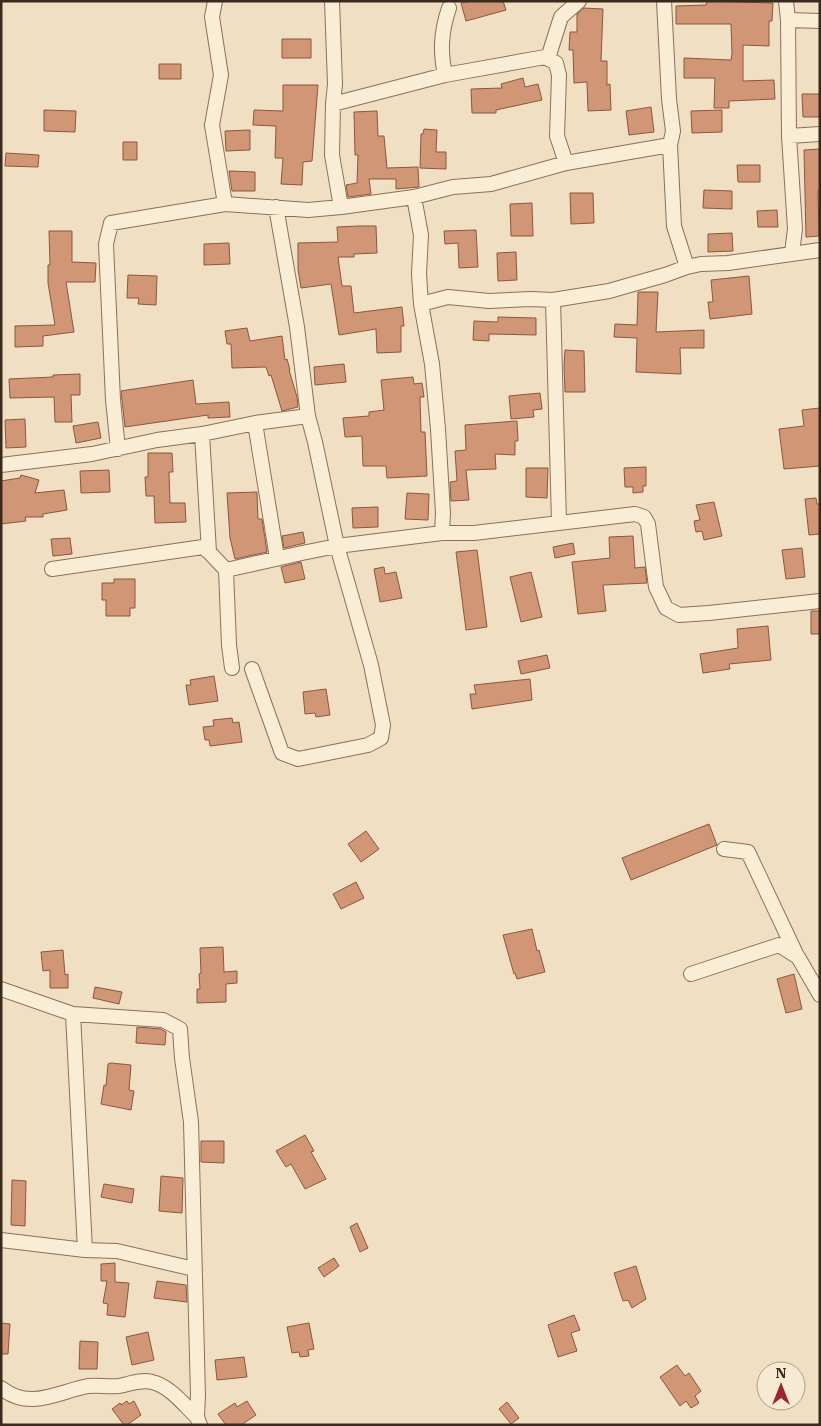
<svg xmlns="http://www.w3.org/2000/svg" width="821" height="1426" font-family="'IBM Plex Serif',serif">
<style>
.building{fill:#d09676;stroke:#8b573d}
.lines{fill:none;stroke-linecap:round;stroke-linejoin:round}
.minor-casing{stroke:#8b7058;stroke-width:16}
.minor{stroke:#faedd6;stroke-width:14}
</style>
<rect width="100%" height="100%" fill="#f0dfc2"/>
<path class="building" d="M469 1H503L506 10 466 21 461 3Z
M707 1 773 3 772 21H769V46L743 45V81L774 80 775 99 729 101V108H714L715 78H684V58L731 60 732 53 731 24H676V6L706 5Z
M584 8 603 9 601 61H607V85L610 84 611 110 588 111 587 82 574 83 573 50H569L570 32H577V14Z
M282 39H311V58H282Z
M159 64H181V79H159Z
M523 78 525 87 538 84 542 100 496 110V113H472L471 89 502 88 501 84Z
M283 85H318L312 161 303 162 302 185 281 184 283 158H275L276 126 253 125 254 110 283 111Z
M802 94H820V117H803Z
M651 107 654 132 629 135 626 111Z
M44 110 76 111 75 132 44 131Z
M722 110V132L692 133 691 111Z
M377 111 378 136H384L387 168 418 167 419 187 396 189V179H369L371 194 348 197 346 185 357 183 358 155H355L354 112Z
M424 129 437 130 436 152H446V169L420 168 421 134H423Z
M250 130V150L226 151 225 131Z
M123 142H137V160H123Z
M820 149V190H818L819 236 806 237 804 150Z
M6 153 39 155 38 167 5 166Z
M737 165H760V182H738Z
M229 171 255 172V191H232Z
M704 190 732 191V209L703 208Z
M570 193H593L594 223 571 224Z
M532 203 533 236H511L510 204Z
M777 210 778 227H758L757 211Z
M358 226H376L377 253 354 254V257H338L342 286H351L354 313 402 307 404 326H401V352L377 353 376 329 339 335 331 284 301 288 298 269V243L338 242 337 227Z
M476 230 478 267 459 268 458 243 445 244 444 231Z
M49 231H72V262L96 263 95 282H66L74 332 43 336V346L15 347V326L55 325 48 283V265H50Z
M732 233 733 251 708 252V234Z
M229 243 230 264 204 265V244Z
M516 252 517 280 498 281 497 253Z
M128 275 157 276 156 305 138 304 139 298H127Z
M749 276 752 314 710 319 708 302H713L711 280Z
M638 292H658L656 332 704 330V348H680L681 374 636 372 637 338 614 337 615 324 637 325Z
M498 317 536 318V335L489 334V341L473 340 474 321 498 322Z
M247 328 250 341 282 336 285 360 287 359 290 370H289L297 397 298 407 282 411 271 375 269 376 266 367 232 368 231 344H227L225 331Z
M565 350 584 351 585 392H565L564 365Z
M344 364 346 382 315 385 314 367Z
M80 374V395H71L72 422H55L54 397 10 398 9 379 53 377V375Z
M413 377 414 384 422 383 424 397H420L421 432H425L427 476 387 478 386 466H363L362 436 345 437 343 418 369 416V412L384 410 381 380Z
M193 380 196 404 229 402 230 417 208 418V415L125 427 121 391Z
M540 393 542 409 533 410 534 417 511 419 509 396Z
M820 408V466L784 469 779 429 804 426 802 410Z
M25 419 26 447 6 448 5 420Z
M517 421 518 441H515V455L495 454 496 469 466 470 469 500 451 501 450 482 457 481 455 451 466 450 465 425Z
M98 422 101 438 76 443 73 426Z
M148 453H172L173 472H169L170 503H185L186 522 155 523 154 496H146L145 477H148Z
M646 467V486H643V492L633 493V487H625L624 468Z
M526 468H548L547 498 526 497Z
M109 470 110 492 81 493 80 471Z
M21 475 39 480 35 493 64 490 67 510 43 514V517H25L26 521 1 524V481L20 478Z
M257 492 258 519H262L267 552 235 559 230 538 227 493Z
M407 493 429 494 428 520 405 519Z
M816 498 817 504H820V534L809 535 805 499Z
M714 502 722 536 704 540 702 531 696 532 694 521 700 520 696 505Z
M378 507V527L353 528 352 508Z
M303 532 305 543 284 548 282 536Z
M633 536 635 568 645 567 647 583 603 585 606 611 578 614 572 562 610 558 609 537Z
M70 538 72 554 53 556 51 539Z
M573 543 575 554 555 558 553 547Z
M802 548 805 577 786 579 782 550Z
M477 550 487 627 466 630 456 552Z
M301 562 305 579 285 583 281 567Z
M384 567 385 574 396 572 402 598 380 602 374 569Z
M531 572 542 617 521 622 510 577Z
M114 579H135V608H130V616H106V600H102V583H114Z
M811 611H820V634H811Z
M768 626 771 660 729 664 730 669 703 673 700 654 738 648 737 629Z
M547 655 550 668 521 674 518 661Z
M214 676 218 701 189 705 186 685H191L190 680Z
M530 679 532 700 472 709 470 694H476L474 685Z
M326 689 330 715 316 717 315 713 305 714 303 692Z
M232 718 233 723 239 722 242 742 210 746 209 740H205L203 727 214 726 213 720Z
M709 824 717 845 631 880 622 858Z
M366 831 379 849 361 862 348 844Z
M356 882 364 898 341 909 333 894Z
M532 929 537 951 539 950 545 972 517 979 515 973 514 974 503 935Z
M223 947 224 972 237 971V983L226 984V1002L197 1003V989H200L199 974 201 973 200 948Z
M63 950 65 975 68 974V988H50V970L43 971 41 952Z
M794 974 802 1009 786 1013 777 979Z
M95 987 122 992 119 1004 93 998Z
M137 1027 161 1029 166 1032 165 1045 136 1043Z
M111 1063 131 1065 129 1090 134 1091 131 1110 101 1104 104 1085 106 1086 108 1064Z
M305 1135 314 1151 311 1152 326 1179 305 1189 291 1164 286 1167 276 1151Z
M201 1141H224V1163L201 1162Z
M161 1176 183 1178 182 1213 159 1211Z
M12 1180 26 1181 25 1226 11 1225Z
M104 1184 134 1189 132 1203 101 1197Z
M357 1223 368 1248 360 1252 350 1227Z
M334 1258 339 1266 324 1277 318 1268Z
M115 1263V1282L129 1283 125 1317 107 1315 108 1304 103 1303 107 1281H101V1264Z
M636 1266 646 1299 632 1308 628 1300 623 1301 614 1273Z
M157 1281 186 1285 187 1302 154 1298Z
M574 1315 580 1330 571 1333 577 1351 558 1357 548 1325Z
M1 1323 10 1324 8 1354H1Z
M309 1323 314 1349 308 1350 309 1356 300 1357 299 1352 292 1353 287 1327Z
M148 1332 154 1360 132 1365 126 1337Z
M80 1341 98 1342 97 1369H79Z
M244 1357 247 1377 217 1380 215 1360Z
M677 1365 685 1376 689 1373 701 1391 695 1396 699 1403 691 1408 686 1401 680 1406 660 1377Z
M127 1401 129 1404 134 1401 141 1415 127 1425H124L112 1409 120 1403 121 1405Z
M247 1401 256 1415 241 1425H226L218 1414 235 1403 237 1407Z
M507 1402 519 1418 511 1424 499 1409Z"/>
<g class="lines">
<defs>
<path id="minor" d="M215 1 212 17 221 75 212 125 225 204 308 210 341 207 414 197 453 187 491 184 566 163 670 145
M332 1 335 84 333 104 445 75 545 57 549 55 561 17 579 1
M664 1 669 99 673 131 670 145 674 226 687 267
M786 1 788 20 789 136 795 229 792 253
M788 20 820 21
M545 57 556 63 559 75 557 136 566 163
M445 75C440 51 441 32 449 8
M333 104 332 155 341 207
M789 136 820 134
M414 197 421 235 419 274 421 304
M553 300 559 522
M255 423 277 558
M202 434 209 552
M118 449 113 400 106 244 111 223 225 204
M1 465 92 454 157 440 202 434 255 423 308 416
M442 533 443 513 438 429 432 364 421 304 448 297 489 301 531 299 553 300 609 291 665 275 687 267 701 264 728 263 820 250
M52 569 203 547 209 552 226 570
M232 668 229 645 226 570 302 553 337 546 442 533H474L635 514 644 517 648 524 656 587 666 608 679 615 709 613 820 601
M252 669 282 753 298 759 368 745 381 738 383 725 371 665 337 546 315 442 308 416 297 327 276 207
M724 849 748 852 797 956
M691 974 779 945 798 957 820 995
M1 989 73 1014 163 1020 180 1029 182 1058 191 1122 198 1395 197 1417 200 1425
M73 1014 85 1250
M1 1240 85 1250 117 1251 194 1269
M1 1388C30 1411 57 1392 88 1386 98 1385 109 1387 119 1386 129 1384 141 1379 152 1382 170 1386 184 1405 197 1417"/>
</defs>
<use href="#minor" class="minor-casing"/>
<use href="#minor" class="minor"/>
</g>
<rect width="821" height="1426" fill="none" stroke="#3a291d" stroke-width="5"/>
<g transform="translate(781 1386)"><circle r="24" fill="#f7ead2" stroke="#ab9d8a"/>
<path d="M0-4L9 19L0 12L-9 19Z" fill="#9c262d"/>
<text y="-8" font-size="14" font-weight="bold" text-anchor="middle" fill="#3a291d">N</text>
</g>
</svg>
